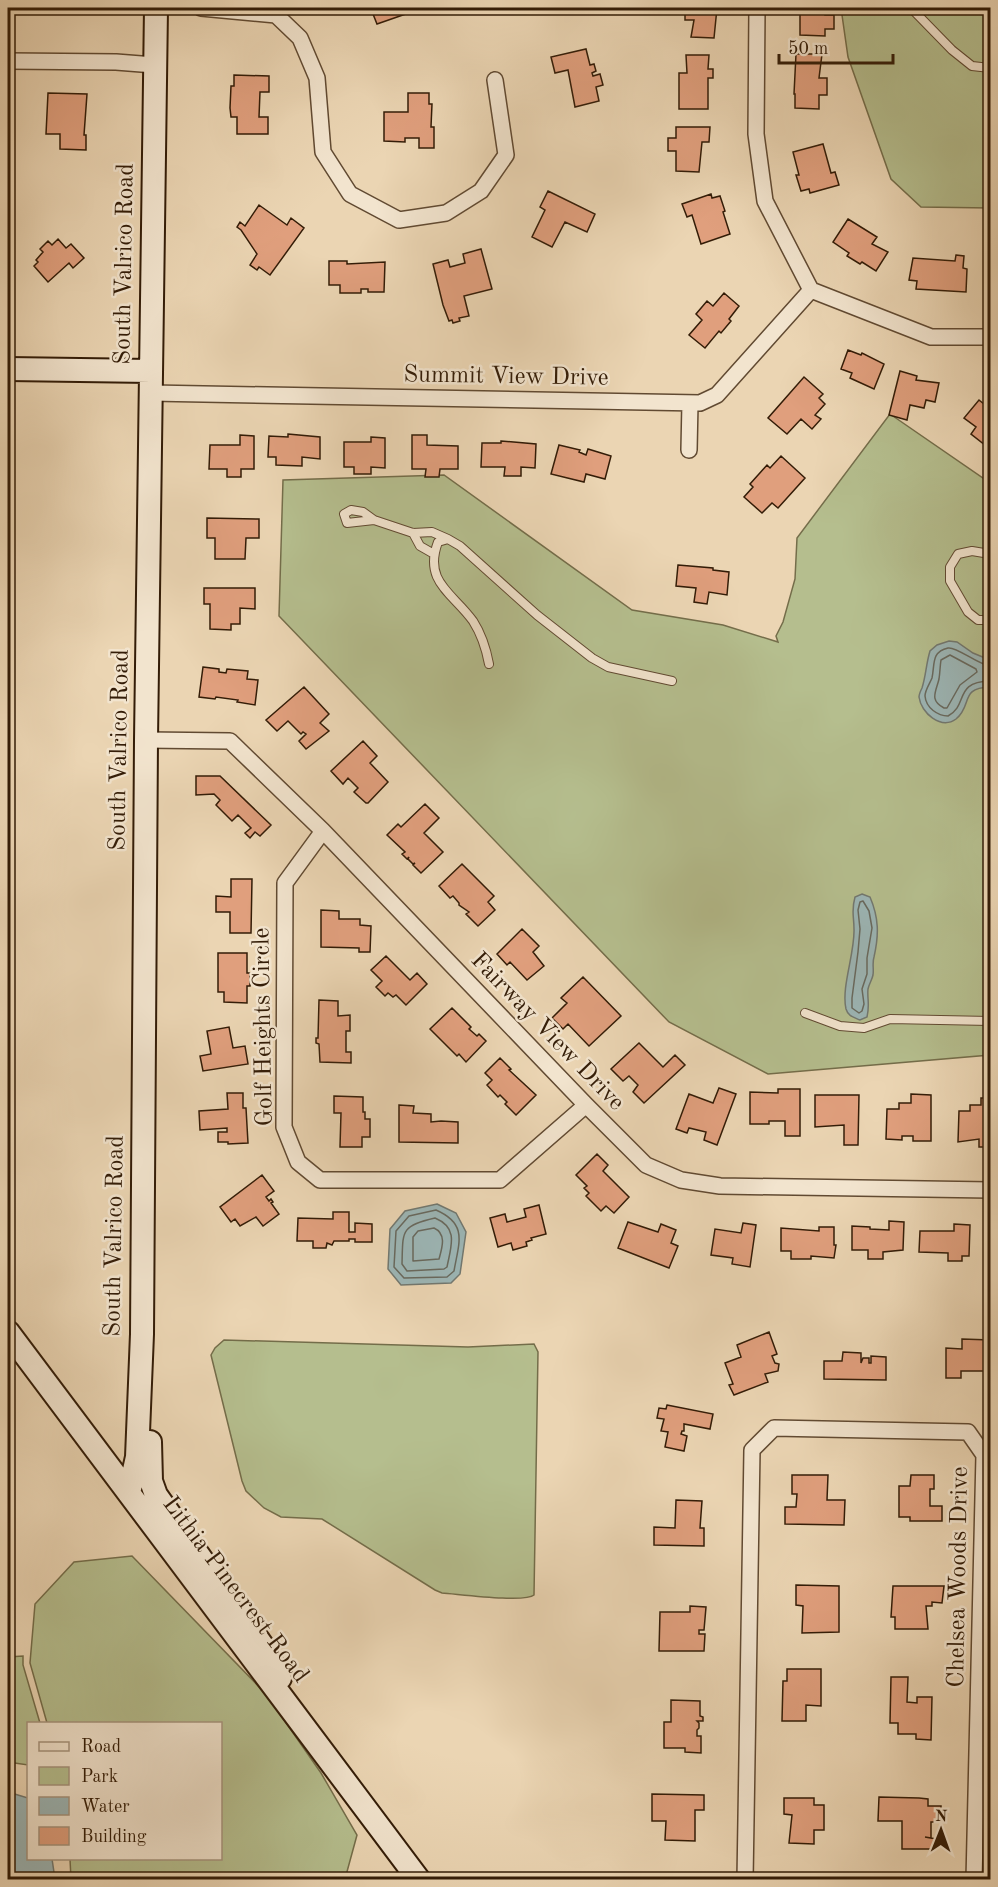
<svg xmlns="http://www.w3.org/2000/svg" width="998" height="1887" font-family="'Old Standard TT',serif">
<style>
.green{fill:#b5be8e;stroke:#746d4a;stroke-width:1.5}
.water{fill:#9cb6b6;stroke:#727870;stroke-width:1.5}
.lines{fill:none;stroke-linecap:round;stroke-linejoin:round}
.shore{stroke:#68695e;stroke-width:1.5}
.building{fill:#e09f7d;stroke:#331c07;stroke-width:1.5}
.lane-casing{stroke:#614a32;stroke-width:10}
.street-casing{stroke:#614a32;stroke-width:18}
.secondary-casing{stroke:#331c07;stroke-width:26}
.lane{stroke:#f2e4ce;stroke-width:8}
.street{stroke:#f2e4ce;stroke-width:15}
.secondary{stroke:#f2e4ce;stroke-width:22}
.labels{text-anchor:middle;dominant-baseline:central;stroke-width:5;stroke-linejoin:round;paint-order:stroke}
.street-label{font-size:24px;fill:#331c07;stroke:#f2e4ce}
</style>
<rect width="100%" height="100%" fill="#ebd5b3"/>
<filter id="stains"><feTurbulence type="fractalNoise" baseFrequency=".00333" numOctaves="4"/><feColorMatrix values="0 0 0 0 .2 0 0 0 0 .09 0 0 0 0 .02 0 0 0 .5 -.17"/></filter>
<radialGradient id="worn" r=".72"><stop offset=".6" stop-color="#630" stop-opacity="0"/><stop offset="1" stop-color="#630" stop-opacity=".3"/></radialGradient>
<path class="green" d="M841 8H990V208L921 207 891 179 848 57Z
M890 414 990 483V1055L768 1074 669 1022 279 616 283 480 444 475 632 610 723 625 778 642 776 636 783 622 795 579 797 538Z
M224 1340 468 1347 534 1344 538 1352 534 1595C525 1603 458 1594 442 1593L435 1590 322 1519 281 1517 264 1508 246 1491 242 1481 211 1355 215 1348Z
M132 1556 266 1694 321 1773 357 1835 345 1879H71L70 1859 220 1858V1724L47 1723 30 1663 35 1604 74 1562Z
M23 1656V1665L40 1723 28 1724V1765L8 1762V1657Z"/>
<path class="water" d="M949 641 957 642 973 653 990 660V687C959 688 973 705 956 719 941 730 921 713 919 697 919 694 921 690 922 688 926 676 926 664 930 651L937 645Z
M862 894 870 897C879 918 879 935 874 957 872 963 874 969 873 975 872 980 869 984 868 989 867 998 870 1005 867 1017L860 1020C853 1017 848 1016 846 1009 841 987 855 953 854 929 854 916 851 911 855 897Z
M437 1204 456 1213 466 1232 460 1274 451 1283 401 1285 388 1269 390 1229 405 1211Z
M8 1792 28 1798V1858L52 1859 55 1879H8Z"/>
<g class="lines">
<path class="shore" d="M950 655 976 669 977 672 960 685 947 708H944C929 700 936 692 939 679 940 673 940 666 941 660Z
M990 666C977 664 956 646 948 648 931 652 935 664 932 678 930 683 925 690 925 696 926 708 938 716 948 716 969 705 953 682 990 681
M863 901 869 911 872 928 867 958V974L862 989 864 1004 862 1011 859 1013 852 1008V998L858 952 860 929 858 910 860 902Z
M436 1210C468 1224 459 1242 454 1271L447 1277 404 1278 394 1267 396 1231 409 1216Z
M435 1218C459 1228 451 1246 447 1267L444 1269 407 1271 402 1264C403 1231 400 1226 435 1218Z
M434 1228C447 1234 442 1248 439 1259L413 1261V1237L418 1231Z"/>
</g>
<path class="building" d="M374 8H423L377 24 371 9Z
M685 8H717L714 38 691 37 694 20H685Z
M796 8H825V15H834V29H825V36L800 35V8Z
M586 49 590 65 594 64 596 71 592 73 593 76 600 74 603 85 596 87 599 101 575 107 568 70 555 73 551 57Z
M796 54H822L819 78H827V95H819V109L795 108V94H794Z
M686 55H709L708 69H713V78H708V109H679V73H687Z
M234 75 269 76V92H260L259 117H268V134H237V117H231L230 108 231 86H234Z
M48 93 87 94 84 135H86V150L60 149V134H46Z
M408 93H429V104H432L431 127H434V148H419V138H405V142L384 141V112H408Z
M676 127H710L709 142H702L699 172 676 171V151H668V138H676Z
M823 144 831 173 835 172 839 185 810 193 809 189 801 191 796 175H799L793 152Z
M548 191 595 214 587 232 565 222 552 247 532 237 545 210 540 207Z
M711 194 712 198 720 196 725 211 723 212 730 234 701 244 692 215 687 217 682 204Z
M259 205 287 225 291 218 304 228 270 275 259 267 257 270 250 265 257 254 241 230 237 227 240 222 245 226Z
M848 219 877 237 872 244 888 252 876 271 862 262 860 264 847 256 849 253 833 242Z
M58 239 66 248 71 244 84 258 73 268 69 263 48 282 34 266 38 262 36 260 43 252 40 249 48 241 52 245Z
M481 249 492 289 464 296 469 316 459 318 460 321 453 323 452 320 449 321 443 305 433 264 448 260 450 267 465 263 463 254Z
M956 255 964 256 963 268 967 269 966 292 916 289 917 281 909 280 913 258 955 261Z
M988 256H990V286H988Z
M329 261H347V264L385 262 384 292H368V289H361V293H340V285H329Z
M724 293 739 306 729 319 731 321 721 333 719 331 705 348 689 335 702 320 696 314 707 301 713 306Z
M848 350 861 355 862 353 884 364 874 389 850 378 852 373 841 369Z
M900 371 917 376 916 380 939 383 935 402 926 400 924 408 910 405 907 420 889 415Z
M804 377 823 394 819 398 825 404 815 415 821 419 812 429 801 419 787 434 768 418Z
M979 400 990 409V449L971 434 976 427 964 418Z
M288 434 320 437V459L302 457V466L276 465V457H268L269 436 288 437Z
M240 435 254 436V469H241V477H227V469H209L210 445H240Z
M412 435H427V445L458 446V469H440L439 477H425L426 469H412Z
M371 437 385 438V468L371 467V474H354V467H344V442H371Z
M501 441 536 444 535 468 521 467V476H504L505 467H481L482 443H501Z
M559 445 580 450 579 452 586 455 588 449 611 456 605 479 586 474 584 482 551 474Z
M781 456 805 478 778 508 772 503 762 513 744 497 753 487 750 484 767 465 770 468Z
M207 518 259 519V538H246L245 559H215V538H207Z
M678 565 713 568V570L729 572 727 595 709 592 707 604 694 602 696 588 676 586Z
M204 588H255V609L240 608V624H231V630L210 629V604H204Z
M203 667 219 669V672L226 673 227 669 248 671 247 679 258 680 255 705 237 702 238 700 216 697 215 699 199 697Z
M304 687 329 714 320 723 329 731 306 749 299 741 306 734 303 732 301 734 288 721 277 731 266 720Z
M363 741 377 756 370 763 388 782 368 803H366L354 792 358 788 348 778 343 784 331 771Z
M196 776H220L271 825 260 836 255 832 250 838 245 833 251 828 238 815 232 821 216 805 220 800 214 794 196 795Z
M425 804 439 818 424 833 443 852 421 873 413 865 415 863 413 864 408 859 409 857 407 859 402 854 405 852 387 835 398 824 401 827Z
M462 864 494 896 488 902 495 910 478 926 466 914 469 912 459 905V903L453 896 450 898 439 886Z
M231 879H252L251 933H230V912H216V896L231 897Z
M321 910 339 911V919H360V925L371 926 370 952H359V948L321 947Z
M522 929 539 946 533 952 544 966 527 980 510 962 507 965 497 954Z
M218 953H247V973H250V986H247V1003L224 1002V992H218Z
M386 956 410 980 417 973 427 984 406 1005 396 995 393 997 388 993 385 996 376 987 382 981 371 970Z
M583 977 621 1016 589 1046 568 1024 563 1029 552 1018 567 1003 561 998Z
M319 1000 338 1001V1016L350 1015V1031H346V1052H351V1063L320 1062 319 1044 316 1043V1038H318Z
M452 1008 471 1027 469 1029 477 1036 479 1034 486 1041 466 1062 459 1054 457 1056 430 1029Z
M229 1027 233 1048 245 1046 248 1064 203 1071 200 1056 211 1054 207 1031Z
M639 1043 663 1067 675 1055 685 1065 644 1103 633 1092 638 1085 629 1076 623 1081 611 1069Z
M500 1058 511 1069 509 1070 536 1095 516 1115 505 1104 507 1102 500 1095 498 1097 487 1085 492 1080 485 1073Z
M719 1088 736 1094 717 1145 704 1140 706 1132 689 1128 687 1133 676 1129 689 1094 713 1103Z
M778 1089H800V1136H785V1121H769V1124H750V1092L778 1093Z
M227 1093H243V1108H246L248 1143 228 1144V1142H218V1132H227V1128L200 1130 199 1111 228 1109Z
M911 1094 931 1095V1141H913V1136H902V1140L886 1139 887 1109H899V1103H911Z
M815 1095H859L858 1145H844V1125L815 1127Z
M334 1096 363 1097V1112H365V1119H370V1137H362V1147H340L341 1113H334Z
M981 1098H990V1147H979V1139L958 1142 959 1111H970V1105H981Z
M399 1105 414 1106 413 1113 431 1114V1122L441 1121 458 1122V1143L399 1142Z
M597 1154 608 1165 603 1171 629 1197 614 1213 606 1206 601 1211 586 1196 589 1193 584 1188 587 1186 576 1175Z
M262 1175 274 1191 266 1197 269 1201 271 1199 273 1202 271 1203 279 1214 263 1226 256 1217 240 1226 235 1219 231 1222 220 1207Z
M539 1205 546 1234 531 1238 532 1240 526 1242 527 1246 513 1250 511 1243 498 1247 490 1218 505 1214 507 1222 526 1217 524 1209Z
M333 1212H349V1232H355V1223L372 1224V1242H355V1239H349V1241H334L332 1245 327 1243 326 1248H313V1241H297L298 1218 333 1219Z
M889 1221 904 1222 903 1250 883 1252V1259H868V1250H852V1226L870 1227V1229L889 1230Z
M628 1222 658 1232 661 1224 676 1230 671 1243 678 1246 669 1268 618 1248Z
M743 1223 756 1225 750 1267 732 1264 733 1258 711 1255 715 1229 741 1233Z
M954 1224 970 1225 969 1256H962V1261H948V1253L919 1252 920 1231H954Z
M819 1227H834V1245H836L834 1258 811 1256V1259H791V1251H781V1228L819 1231Z
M769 1332 777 1354 772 1356 775 1363 779 1364 778 1371 765 1374 768 1382 734 1395 729 1385 733 1384 725 1363 741 1357 737 1345Z
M962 1339 990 1340V1371H961V1378H946V1348L962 1349Z
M843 1352 861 1353V1363L863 1358H869V1363H871V1356L886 1357V1380L824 1379V1361H842Z
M667 1405 713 1414 710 1429 684 1424V1431H682L681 1434 687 1436 684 1451 665 1447 668 1432 661 1431 664 1419 657 1418 659 1408 666 1409Z
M792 1475H828L827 1500H845L844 1525 785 1524V1507H796L797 1494H792Z
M911 1475H934V1489H930V1506H942V1521H910V1517H899V1486H910Z
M676 1500 702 1501 700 1528H704V1546L654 1545V1527L675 1528Z
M796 1585 839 1586V1632L802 1633 803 1606 796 1605Z
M893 1586H944L942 1603 932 1602V1606H926L928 1629H895V1617H891Z
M690 1606 706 1607 704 1630H699V1634H705L704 1651H659L660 1612H690Z
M787 1669H821V1706L806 1705V1721H782L783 1681H787Z
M891 1677H908L907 1702 917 1703V1697H932L931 1740 916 1739V1734H898V1723H890Z
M671 1700 700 1701V1716L703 1717V1721H697L699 1723V1728L697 1730V1736H701V1753L685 1752V1748H664V1722H671Z
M652 1794 704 1795V1810H695V1841L665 1840 666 1821H652Z
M879 1797 919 1798 928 1799V1806H941V1822H931V1838L925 1837 937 1839 936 1849H902V1821H878Z
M784 1798H814V1805H824V1830H814V1844L789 1843 792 1815 784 1814Z"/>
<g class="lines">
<defs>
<path id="lane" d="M911 8 952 50 972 66 990 68
M374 520 347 523 344 514 351 510 363 512 374 520 413 533 432 532 448 539
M413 533 420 546 434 554
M990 554 972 551 958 554 950 567V581L968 612 978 620H990
M489 664C486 648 482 635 473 621 453 593 423 582 438 542L448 539 460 546 537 615 592 658 608 667 672 681
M805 1013 840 1026 864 1028 890 1019 990 1021
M394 1880 408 1870"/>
<path id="street" d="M201 8 276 15 300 38 317 78 323 152 350 194 399 220 446 213 481 191 506 155 495 80
M757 8 756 134 765 201 811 290 931 337H990
M8 61 116 62 154 65
M151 393 700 403 717 395 811 290
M689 450 690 403
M146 740 230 741 323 831 586 1105 646 1165 681 1180 720 1186 990 1190
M323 831 285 883 284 1127 298 1162 320 1180H500L586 1105
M745 1880 752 1450 774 1428 968 1432 984 1455 974 1880"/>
<path id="secondary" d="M8 369 151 371
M8 1332 419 1880
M150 1442 151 1481 156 1495 264 1648 280 1678
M129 1493 137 1457 142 1334 146 740 156 8"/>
</defs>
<use href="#lane" class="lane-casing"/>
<use href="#street" class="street-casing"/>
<use href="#secondary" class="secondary-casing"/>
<use href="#lane" class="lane"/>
<use href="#street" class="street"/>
<use href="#secondary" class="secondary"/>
</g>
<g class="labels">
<g class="street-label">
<text transform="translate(125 264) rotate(-89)">South Valrico Road</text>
<text transform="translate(506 377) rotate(1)">Summit View Drive</text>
<text transform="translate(120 750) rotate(-89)">South Valrico Road</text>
<text transform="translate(264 1027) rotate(-91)">Golf Heights Circle</text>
<text transform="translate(547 1032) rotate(46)">Fairway View Drive</text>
<text transform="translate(115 1236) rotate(-89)">South Valrico Road</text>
<text transform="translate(959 1577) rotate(-89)">Chelsea Woods Drive</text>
<text transform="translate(235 1590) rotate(53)">Lithia Pinecrest Road</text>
</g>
</g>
<rect width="998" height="1887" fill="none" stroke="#ebd5b3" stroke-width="30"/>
<rect x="9" y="9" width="980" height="1869" fill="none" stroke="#331c07" stroke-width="3"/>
<rect x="15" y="15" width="968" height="1857" fill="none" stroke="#331c07" stroke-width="1.5"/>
<rect x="27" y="1722" width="195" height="138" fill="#f2e4ce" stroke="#a6947e" stroke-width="1.5"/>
<rect x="39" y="1742" width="30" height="9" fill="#f2e4ce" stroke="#a6947e" stroke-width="1.5"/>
<text x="81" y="1752" font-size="18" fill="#331c07">Road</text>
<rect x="39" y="1767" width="30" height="18" fill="#b5be8e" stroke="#a6947e" stroke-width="1.5"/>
<text x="81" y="1782" font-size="18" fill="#331c07">Park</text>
<rect x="39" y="1797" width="30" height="18" fill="#9cb6b6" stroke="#a6947e" stroke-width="1.5"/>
<text x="81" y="1812" font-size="18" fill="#331c07">Water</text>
<rect x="39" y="1827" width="30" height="18" fill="#e09f7d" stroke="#a6947e" stroke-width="1.5"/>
<text x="81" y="1842" font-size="18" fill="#331c07">Building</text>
<g transform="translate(941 1830) rotate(1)" stroke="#f2e4ce" stroke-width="4.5" paint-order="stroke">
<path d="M0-4.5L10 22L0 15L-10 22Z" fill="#331c07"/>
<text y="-9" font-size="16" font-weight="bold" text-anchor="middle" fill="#331c07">N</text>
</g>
<path d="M779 54v9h114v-9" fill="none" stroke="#331c07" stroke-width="3"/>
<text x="788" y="54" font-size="18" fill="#331c07" stroke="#f2e4ce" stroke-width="4.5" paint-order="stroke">50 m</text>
<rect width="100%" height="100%" filter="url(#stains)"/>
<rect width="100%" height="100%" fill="url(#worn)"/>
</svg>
